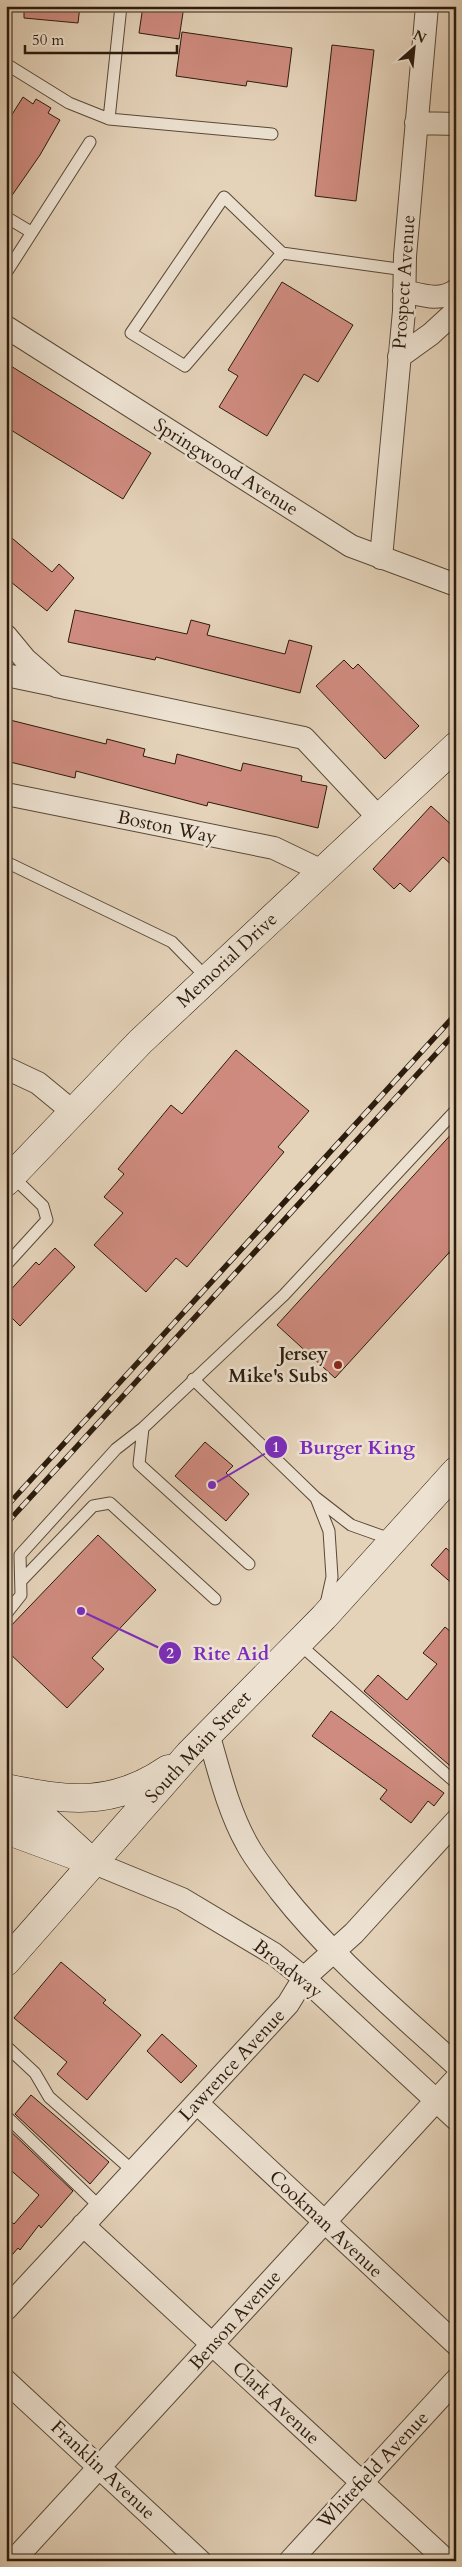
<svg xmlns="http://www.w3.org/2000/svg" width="462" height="2567" font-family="Cardo,serif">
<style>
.building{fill:#cf8b7f;stroke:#2b1b0c}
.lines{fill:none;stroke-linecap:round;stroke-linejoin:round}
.lane-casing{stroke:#594937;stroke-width:13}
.street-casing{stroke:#594937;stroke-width:24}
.secondary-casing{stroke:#2b1b0c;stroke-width:29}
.path{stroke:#2b1b0c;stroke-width:3;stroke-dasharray:4 2.5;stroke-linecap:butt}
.lane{stroke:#ede2d2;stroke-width:11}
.street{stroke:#ede2d2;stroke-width:22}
.secondary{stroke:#ede2d2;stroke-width:28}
.rail-casing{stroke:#2b1b0c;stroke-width:5.5}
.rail{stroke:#ede2d2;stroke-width:4;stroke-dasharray:11;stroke-linecap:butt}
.poi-dot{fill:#8f2418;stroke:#ede2d2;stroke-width:2}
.labels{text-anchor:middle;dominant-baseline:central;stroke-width:5;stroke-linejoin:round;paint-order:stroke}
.street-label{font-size:19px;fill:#2b1b0c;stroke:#ede2d2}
.poi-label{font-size:19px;font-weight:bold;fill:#2b1b0c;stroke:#ede2d2;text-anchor:end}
.leader{fill:none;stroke:#7b2cbf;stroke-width:2}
.callout-dot{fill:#7b2cbf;stroke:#ede2d2;stroke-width:2}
.mark-label{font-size:15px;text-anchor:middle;font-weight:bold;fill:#fff}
.callout-label{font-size:20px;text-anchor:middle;font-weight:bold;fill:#7b2cbf;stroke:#ede2d2;stroke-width:5;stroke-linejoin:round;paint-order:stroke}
</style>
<rect width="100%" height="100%" fill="#e4d2b9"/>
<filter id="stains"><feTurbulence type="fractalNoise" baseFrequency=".004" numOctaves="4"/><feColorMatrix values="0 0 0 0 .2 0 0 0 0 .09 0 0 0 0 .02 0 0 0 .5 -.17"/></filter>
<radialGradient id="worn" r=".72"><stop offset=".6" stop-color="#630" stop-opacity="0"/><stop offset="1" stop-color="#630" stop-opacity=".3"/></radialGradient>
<path class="building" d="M24 6H80L78 23 24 18Z
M143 6H184L179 39 139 33Z
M182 32 292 48 287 87 247 81 246 86 176 76Z
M332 45 374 50 356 201 315 196Z
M23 97 33 104 36 99 51 108 48 113 60 120 40 155 6 204V124Z
M282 282 353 325 318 382 304 374 267 436 219 407 238 376 228 370Z
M6 363 151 453 123 499 6 427Z
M6 533 52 572 59 564 74 578 47 611 6 578Z
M75 610 187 634 191 620 210 625 207 635 285 654 289 640 312 646 300 693 156 657 155 660 68 642Z
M344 660 353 669 358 664 419 726 385 759 316 686Z
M6 719 106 744 107 739 145 749 143 756 175 764 177 754 241 771 243 763 302 776 301 781 327 786 318 828 208 802 207 806 76 771 75 778 6 761Z
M431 806 456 829V869L443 857 410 892 400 883 394 889 373 869Z
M236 1050 309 1111 278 1147 284 1152 187 1267 176 1258 146 1292 94 1245 123 1213 104 1197 124 1174 118 1169 171 1105 182 1114Z
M456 1129V1245L335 1378 277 1325Z
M55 1248 75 1267 20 1326 6 1312V1295L36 1262 39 1265Z
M205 1442 233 1466 226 1473 249 1494 226 1521 175 1476Z
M98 1535 156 1590 92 1658 104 1669 67 1708 6 1650V1631Z
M446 1548 456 1557V1587L431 1565Z
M445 1627 456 1636V1771L364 1691 378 1675 407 1700 437 1664 423 1653Z
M331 1711 444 1793 434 1806 428 1801 411 1823 380 1799 387 1790 312 1736Z
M61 1962 106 2000 103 2003 141 2035 87 2100 57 2074 67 2062 14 2018Z
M162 2034 197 2066 181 2083 147 2051Z
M31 2095 109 2162 90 2184 15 2114Z
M6 2127 73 2191 41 2228 39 2225 20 2250 18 2248 6 2262V2217L14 2224 39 2195 6 2166Z"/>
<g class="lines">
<defs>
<path id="lane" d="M6 64 69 103 109 119 272 134
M109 119 121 6
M6 217 31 232
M282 253 224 197 131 333 185 366 282 253 405 270
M6 273 90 142
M6 862 172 942 208 979
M6 1265 47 1220 43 1206 12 1176
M193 1379 315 1497 351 1525 393 1540
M143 1428 139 1464 249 1564
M316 1498 329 1531 332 1577 326 1604
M21 1581 93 1506 110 1503 215 1599
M6 1614 21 1595 20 1555 116 1449 143 1428 284 1295 456 1110
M298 1643 456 1783
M6 2046 35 2073 49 2097 133 2171
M6 2116 100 2207"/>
<path id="street" d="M416 123 456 124
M404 291C422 295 440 302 456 290
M6 327 351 546 456 585
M399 357 431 334 456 311
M381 558 404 311 405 256 427 6
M6 636 25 659 56 686 304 738 379 818
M6 675 54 685
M6 794 274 848 324 872
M6 1068 38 1083 72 1111
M208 1733C219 1771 228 1810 247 1844 256 1861 269 1876 280 1891 331 1956 395 2009 456 2065
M92 1862 182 1899 274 1954 304 1978 456 2119
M197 2103 456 2344
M83 2225 447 2561
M6 2309 288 2004 304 1978 354 1933 456 1821
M6 2381 200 2561
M13 2561 456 2079
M290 2561 456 2380"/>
<path id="secondary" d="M6 1182 140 1042 456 746
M6 1788C68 1801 113 1807 168 1769
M6 1799 45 1819 92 1862
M6 1830 82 1858
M6 1962 189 1754 324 1617 456 1471"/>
</defs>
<use href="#lane" class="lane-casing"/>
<use href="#street" class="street-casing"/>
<use href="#secondary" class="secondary-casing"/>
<path class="path" d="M449 1252 456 1257"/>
<use href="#lane" class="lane"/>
<use href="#street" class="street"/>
<use href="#secondary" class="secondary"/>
<defs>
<path id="rail" d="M6 1507 456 1014
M6 1524 456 1032"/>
</defs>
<use href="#rail" class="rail-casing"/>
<use href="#rail" class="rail"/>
</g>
<circle class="poi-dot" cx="338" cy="1365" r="5"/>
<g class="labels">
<g class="street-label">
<text transform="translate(404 282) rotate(-86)">Prospect Avenue</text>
<text transform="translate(226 467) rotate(32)">Springwood Avenue</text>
<text transform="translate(167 827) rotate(12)">Boston Way</text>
<text transform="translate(227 960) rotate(-43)">Memorial Drive</text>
<text transform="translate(198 1747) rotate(-47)">South Main Street</text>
<text transform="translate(288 1969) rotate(38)">Broadway</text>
<text transform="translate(232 2065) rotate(-47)">Lawrence Avenue</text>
<text transform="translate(326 2224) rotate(43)">Cookman Avenue</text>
<text transform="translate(235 2320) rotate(-48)">Benson Avenue</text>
<text transform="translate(276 2403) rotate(43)">Clark Avenue</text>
<text transform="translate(103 2470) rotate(43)">Franklin Avenue</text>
<text transform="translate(373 2470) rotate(-47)">Whitefield Avenue</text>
</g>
<g class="poi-label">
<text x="328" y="1354">Jersey<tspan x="328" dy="22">Mike's Subs</tspan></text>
</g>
</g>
<path class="leader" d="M212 1485L276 1447M81 1611L170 1653"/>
<g class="callout-dot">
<circle cx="212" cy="1485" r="5"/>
<circle cx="81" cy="1611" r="5"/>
<circle cx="276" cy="1447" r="12"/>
<circle cx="170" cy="1653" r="12"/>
</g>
<g class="mark-label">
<text x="276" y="1452">1</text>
<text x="170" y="1658">2</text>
</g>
<g class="callout-label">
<text x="357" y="1454">Burger King</text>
<text x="231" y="1660">Rite Aid</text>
</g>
<rect width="462" height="2567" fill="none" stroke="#e4d2b9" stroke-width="25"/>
<rect x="8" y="8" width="447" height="2552" fill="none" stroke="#2b1b0c" stroke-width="2.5"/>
<rect x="12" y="12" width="437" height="2542" fill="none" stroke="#2b1b0c"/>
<g transform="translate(414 48) rotate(27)" stroke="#ede2d2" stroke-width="4" paint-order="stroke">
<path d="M0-4L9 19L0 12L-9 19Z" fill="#2b1b0c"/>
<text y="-8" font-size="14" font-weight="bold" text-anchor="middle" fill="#2b1b0c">N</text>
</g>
<path d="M25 45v8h152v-8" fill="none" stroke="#2b1b0c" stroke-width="2.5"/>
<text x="32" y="45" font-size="15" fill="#2b1b0c" stroke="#ede2d2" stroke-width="4" paint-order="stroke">50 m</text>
<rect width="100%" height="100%" filter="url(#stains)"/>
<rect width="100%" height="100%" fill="url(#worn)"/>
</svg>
